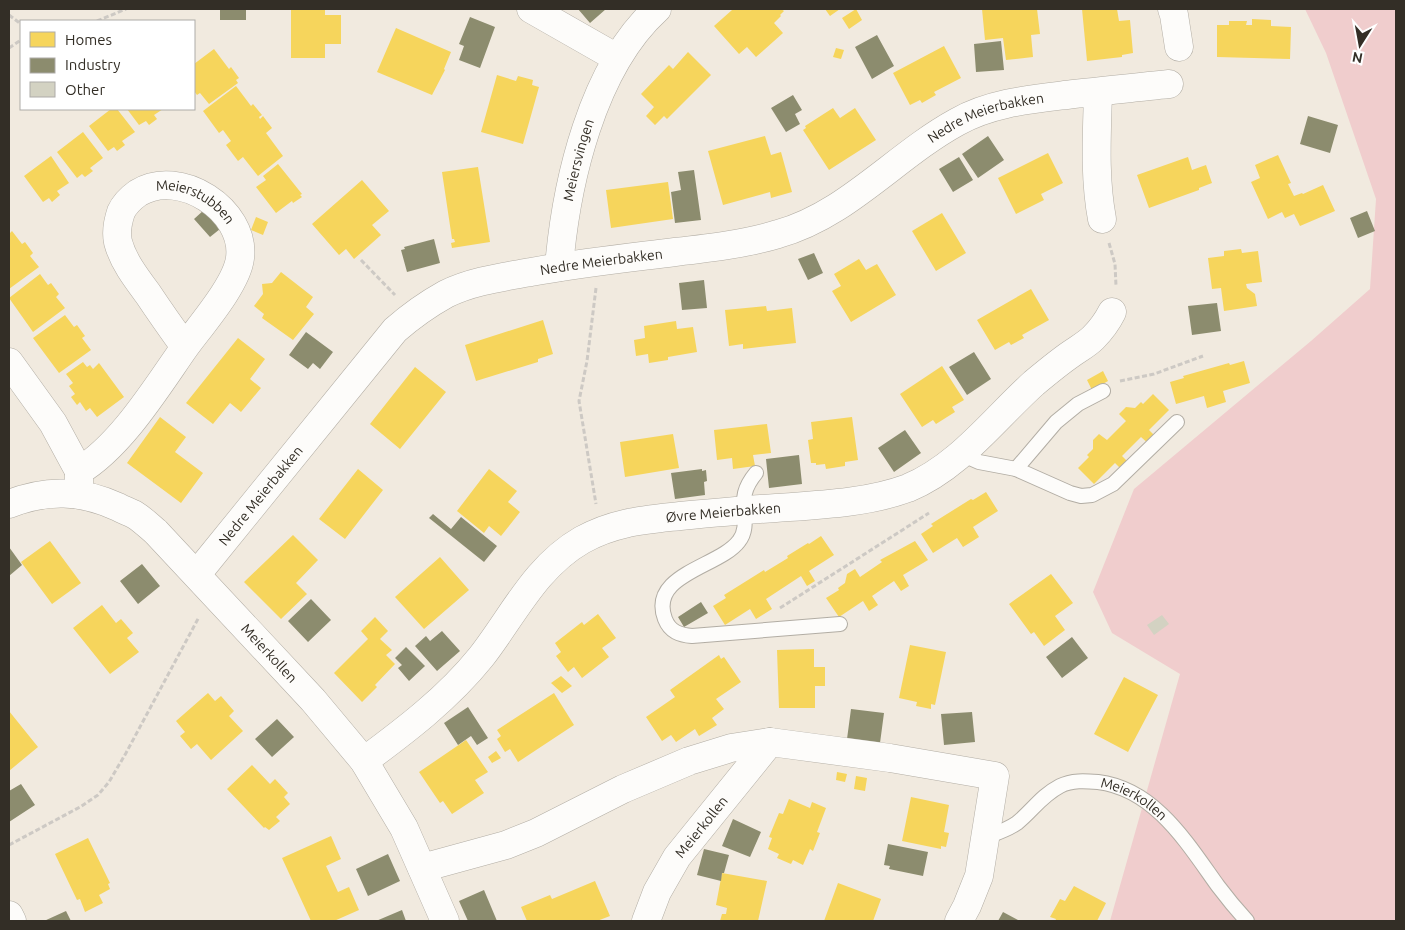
<svg xmlns="http://www.w3.org/2000/svg" width="1405" height="930" font-family="Ubuntu,sans-serif">
<style>
.green{fill:#f0cdcd}
.homes{fill:#f6d55c}
.industry{fill:#8c8c6e}
.building{fill:#d3d2c2}
.lines{fill:none;stroke-linecap:round;stroke-linejoin:round}
.lane-casing{stroke:#b2ada4;stroke-width:16}
.street-casing{stroke:#b2ada4;stroke-width:29}
.path{stroke:#cdc9c4;stroke-width:3;stroke-dasharray:5 2.5;stroke-linecap:butt}
.lane{stroke:#fdfcfa;stroke-width:14}
.street{stroke:#fdfcfa;stroke-width:28}
.labels{text-anchor:middle;dominant-baseline:central;stroke-width:5;stroke-linejoin:round;paint-order:stroke}
.street-label{font-size:14px;fill:#332e26;stroke:#fff}
</style>
<rect width="100%" height="100%" fill="#f1eadf"/>
<path class="green" d="M1305 9H1396V921H1110L1180 674 1112 633 1093 592 1134 489 1311 341 1370 289 1376 199 1326 53Z"/>
<path class="homes" d="M291 9H325V15H341V44H325V58H291Z
M731 9H781L784 11 780 15 781 16 774 23 783 33 756 57 747 47 739 54 714 26 732 10Z
M825 9H840L830 16Z
M856 9 862 20 849 29 842 18Z
M982 9H1037L1040 34 1031 35 1033 57 1006 60 1003 38 985 40Z
M1082 9H1117L1119 21 1130 20 1133 53 1122 55V57L1087 61Z
M1252 19 1271 20V26L1291 27 1290 59 1217 57V25H1229V21H1247L1246 25H1252Z
M396 28 451 52 444 69 445 70 432 95 377 72Z
M944 46 961 78 934 92 936 95 922 103 920 100 910 105 893 73Z
M836 48 844 50 841 59 833 57Z
M214 49 229 69 231 67 239 78 236 80 238 83 209 104 200 93 197 95 194 91V64Z
M688 52 711 75 667 119 664 116 655 125 646 116 654 107 641 94 669 65 673 69Z
M497 75 516 81 518 76 533 80 532 85 539 87 523 144 481 132Z
M236 86 251 106 253 104 262 115 259 117 260 119 263 116 272 128 266 133 283 156 258 176 243 157 238 161 226 145 231 141 223 130 219 133 203 111Z
M833 108 840 118 855 108 876 140 829 170 803 130 806 128 805 126Z
M111 109H117L135 132 122 141 125 145 117 151 114 147 108 151 89 126Z
M127 109H163L154 115 157 119 149 125 146 121 139 125Z
M83 132 103 158 90 168 93 171 85 177 82 174 77 178 57 152Z
M765 136 771 155 781 152 792 192 771 198 770 192 723 205 708 151Z
M1048 153 1063 183 1041 194 1044 200 1016 214 998 178Z
M1278 155 1291 183 1288 184 1294 196 1302 193 1303 194 1323 185 1335 211 1300 226 1294 214 1285 218 1282 212 1268 219 1251 182 1260 178 1255 165Z
M51 156 69 183 57 191 60 195 52 202 49 198 43 202 24 176Z
M1188 157 1192 170 1206 165 1212 183 1199 188V190L1149 208 1137 175Z
M278 164 302 194 300 195 302 197 293 203 292 201 276 213 256 187 266 180 263 176Z
M478 167 490 242 452 248 451 243 455 242 454 239H452L442 172Z
M362 180 389 211 372 225 381 235 354 259 346 249 339 255 312 224Z
M668 182 673 219 611 228 606 190Z
M942 213 966 253 936 271 912 231Z
M256 217 268 222 263 235 251 230Z
M12 231 22 244 25 242 33 253 30 256 39 267 9 289V234Z
M1241 249 1242 253 1258 251 1262 282 1246 284 1247 288 1255 294 1257 306 1224 311 1221 288 1212 289 1208 258 1224 256V251Z
M859 259 866 270 877 264 896 295 851 322 832 291 841 286 834 274Z
M281 272 313 297 306 307 314 314 293 340 262 318 264 314 254 306 263 294 262 284 272 283Z
M40 274 48 285 51 283 59 294 56 297 65 308 33 332 9 298Z
M1031 289 1049 320 1022 335 1024 338 1011 345 1009 342 995 350 977 320Z
M766 306 767 311 792 308 796 343 743 349V344L729 346 725 310Z
M65 315 74 327 77 325 85 336 82 338 91 350 59 373 33 338Z
M543 320 553 354 538 359V362L476 381 465 345Z
M676 321 677 329 693 327 697 352 668 357V360L649 363 648 354 636 356 634 340 645 338 644 326Z
M238 338 265 359 250 379 261 388 241 412 230 403 213 424 186 403Z
M1244 361 1250 383 1223 391 1226 402 1207 408 1204 396 1176 404 1170 382 1184 378 1183 376 1229 363 1230 365Z
M83 362 87 367 90 365 93 369 99 363 124 397 97 417 90 408 86 411 80 402 77 405 71 397 75 394 69 386 73 383 66 374Z
M942 366 964 400 952 407 955 412 936 424 933 420 922 427 900 394Z
M415 367 446 392 400 449 370 424Z
M1103 371 1108 381 1092 390 1087 380Z
M1153 394 1169 410 1149 430 1157 438 1150 445 1141 437 1122 456 1130 464 1123 471 1115 463 1094 484 1078 468 1089 457 1087 455 1093 449V440L1099 434 1107 440 1126 421 1119 414 1126 407 1135 408 1141 402 1143 404Z
M160 417 186 437 175 452 203 473 181 503 127 463Z
M852 417 858 460 845 462V466L826 469 825 464 816 465V463H811L808 440 813 439 811 422Z
M767 424 771 453 753 455 755 466 733 469 732 458 717 460 714 430Z
M673 434 679 468 625 477 620 442Z
M358 469 383 490 345 539 319 519Z
M489 469 517 491 508 502 520 512 501 536 489 526 484 533 457 511Z
M986 492 998 511 973 527 979 537 963 547 957 538 933 553 921 534 933 526 931 524 971 499 973 500Z
M293 535 318 560 296 583 307 594 281 619 244 582Z
M821 536 834 555 809 571 815 581 807 586 801 576 766 599 772 609 756 619 750 609 725 625 713 606 726 598 724 595 764 570 765 572 788 558 787 556 808 543 809 544Z
M50 541 81 583 52 604 21 562Z
M915 541 928 560 903 575 909 586 901 591 894 581 872 596 878 605 869 611 863 601 839 617 826 598 839 590 838 588 845 583 847 574 855 569 860 577 882 562 880 560Z
M440 557 469 590 424 629 395 597Z
M1051 574 1073 603 1055 616 1065 630 1044 646 1034 632 1031 634 1009 604Z
M102 605 116 623 121 619 133 633 127 638 139 652 110 674 73 628Z
M598 614 616 638 602 648 609 657 582 678 574 667 568 672 556 656 561 652 555 643 582 622 584 625Z
M375 617 388 631 380 639 392 650 386 655 395 664 375 685 377 687 362 702 334 673 368 639 361 631Z
M910 645 946 652 935 705 931 704V709L916 706 917 702 899 698Z
M814 649V667H825V686H815V708H779L777 650Z
M719 655 721 659 724 657 741 682 716 699 724 709 712 718 717 725 699 736 695 729 676 742 671 735 662 741 646 717 675 697 670 690Z
M561 676 572 686 562 693 551 683Z
M1124 677 1158 695 1128 752 1094 734Z
M208 693 215 701 221 696 234 711 229 716 243 731 211 760 197 744 191 749 180 736 185 732 176 721Z
M554 693 574 725 518 762 510 749 505 752 497 739 501 736 497 730Z
M9 711 38 747 9 771Z
M466 740 488 772 475 780 484 793 452 814 443 801 440 803 419 772Z
M496 751 501 758 492 763 488 757Z
M252 765 270 784 275 779 288 793 284 797 290 804 276 817 280 821 269 830 265 827 264 828 227 789Z
M837 772 847 774 845 782 836 780Z
M856 776 867 778 865 791 854 789Z
M911 797 949 805 944 832 949 833 946 847 941 846V849L902 841Z
M789 799 810 808 812 802 826 808 817 832 820 833 813 851 810 849 803 865 793 860 791 864 777 858 779 854 768 849 772 838 769 837 779 813 783 814Z
M331 836 341 859 326 866 338 892 349 887 359 910 334 921H311L282 858Z
M88 838 110 883 108 884 110 889 99 895 103 903 85 912 80 899 77 900 55 854Z
M722 873 767 881 758 921H720L722 914H726L727 908 716 905Z
M595 881 610 916 597 921H527L521 907 550 895 552 899Z
M838 883 881 899 873 921H824Z
M1074 886 1106 903 1097 921H1055L1056 919 1050 917 1060 899 1065 901Z"/>
<path class="industry" d="M220 9H246V20H220Z
M578 9H606L590 23Z
M470 17 495 27 480 68 459 60 464 46 459 44Z
M877 35 894 66 872 79 855 47Z
M1001 41 1004 70 976 72 974 44Z
M793 95 802 110 795 114 800 124 786 132 771 108Z
M1308 116 1338 125 1330 153 1300 144Z
M988 136 1004 160 978 178 962 154Z
M959 157 973 180 953 192 939 169Z
M694 170 701 220 675 223 671 192 681 190 678 172Z
M204 210 220 229 210 237 194 219Z
M1367 211 1375 231 1358 238 1350 218Z
M434 239 440 263 407 272 401 250 405 249 404 247Z
M814 253 823 273 808 280 798 259Z
M704 280 707 308 682 310 679 283Z
M1217 303 1221 331 1192 335 1188 306Z
M306 332 333 352 320 369 313 363 308 369 289 355Z
M974 352 991 379 967 395 949 367Z
M905 430 921 453 894 472 878 448Z
M799 455 802 484 769 488 766 459Z
M702 469V471L706 470 707 481 704 482 705 495 675 499 671 473Z
M433 514 451 529 461 517 497 546 484 562 429 518Z
M9 547 22 565 9 576Z
M142 564 160 586 138 604 120 581Z
M311 599 331 620 308 642 288 621Z
M701 602 708 613 684 627 678 617Z
M442 631 460 651 437 671 415 646 426 636 430 641Z
M1072 637 1088 658 1062 678 1046 657Z
M406 647 425 666 409 681 398 668 402 665 395 658Z
M468 707 488 738 477 745 471 736 458 745 444 723Z
M851 709 884 713 880 743 847 739Z
M972 712 975 742 944 745 941 714Z
M277 719 294 737 272 757 255 739Z
M21 784 35 805 9 822V791Z
M733 819 761 832 750 857 722 846Z
M888 844 928 852 923 876 889 869 890 866 884 865Z
M704 849 729 855 724 873H722L721 881 697 875Z
M388 854 400 881 368 896 356 869Z
M484 890 497 921H468L459 901Z
M402 910 406 921H376Z
M66 911 71 921H44Z
M1003 912 1020 921H998Z"/>
<path class="building" d="M1162 615 1169 624 1154 635 1147 625Z"/>
<g class="lines">
<defs>
<g id="lane">
<path d="M961 454 979 462 1016 469 1070 493 1081 496 1092 495 1113 484 1177 422"/>
<path d="M1016 469 1056 422 1078 404 1103 391"/>
<path d="M756 473C751 479 747 485 745 493 741 509 750 527 739 541 720 567 648 574 665 619 670 632 680 635 692 636L840 624"/>
<path id="s1" d="M986 837C997 833 1007 830 1017 823 1033 810 1041 796 1060 786 1072 780 1085 781 1098 782 1155 789 1187 843 1218 886 1227 898 1237 910 1247 921"/>
</g>
<g id="street">
<path d="M531 9 617 58"/>
<path d="M1172 9 1174 15 1179 47"/>
<path d="M1098 92C1097 134 1094 176 1102 219"/>
<path id="s2" d="M559 267C566 183 592 68 657 9"/>
<path d="M9 362 53 423 79 471"/>
<path id="s3" d="M79 494V471C121 446 157 387 185 347 172 329 160 312 148 294 136 278 123 261 118 242 116 233 118 221 121 212 125 203 131 198 138 193 179 167 246 210 240 258 237 284 201 325 185 347"/>
<path id="s4" d="M9 504C47 489 81 490 118 507 123 510 130 512 135 515 143 520 149 526 156 532L313 700 364 761 404 828 445 921"/>
<path id="s5" d="M197 574 395 330C411 316 428 304 446 294 472 281 503 277 531 272 579 263 627 258 675 252 710 248 745 244 778 234 847 215 895 156 957 122 992 102 1034 99 1074 94 1106 91 1137 87 1169 84"/>
<path id="s6" d="M364 761C406 730 448 698 481 657 513 616 535 567 582 540 614 522 644 520 680 516 712 513 744 510 776 508 818 505 868 503 908 488 959 467 994 419 1034 383 1046 373 1058 363 1071 354 1078 349 1087 344 1093 338 1101 330 1107 322 1112 312"/>
<path d="M422 868 506 845 536 833 623 789 689 761 731 748 770 742 890 758 995 776 979 876 967 906 959 921"/>
<path d="M9 915 12 921"/>
<path id="s7" d="M646 921 657 892 677 857 770 742"/>
</g>
</defs>
<use href="#lane" class="lane-casing"/>
<use href="#street" class="street-casing"/>
<path class="path" d="M9 15 21 24
M97 21 126 9
M9 48 21 40
M1109 243 1115 264 1116 286
M361 260 395 295
M596 288 587 361 579 401 596 504
M1120 381 1154 374 1203 356
M780 608 929 513
M9 845 80 807 98 795 109 782 126 753 199 617"/>
<use href="#lane" class="lane"/>
<use href="#street" class="street"/>
</g>
<g class="labels">
<g class="street-label">
<text stroke="none"><textPath href="#s5" startOffset="956">Nedre Meierbakken</textPath></text>
<text stroke="none"><textPath href="#s2" startOffset="109">Meiersvingen</textPath></text>
<text stroke="none"><textPath href="#s3" startOffset="432">Meierstubben</textPath></text>
<text stroke="none"><textPath href="#s5" startOffset="536">Nedre Meierbakken</textPath></text>
<text stroke="none"><textPath href="#s5" startOffset="101">Nedre Meierbakken</textPath></text>
<text stroke="none"><textPath href="#s6" startOffset="458">Øvre Meierbakken</textPath></text>
<text stroke="none"><textPath href="#s4" startOffset="324">Meierkollen</textPath></text>
<text stroke="none"><textPath href="#s1" startOffset="170">Meierkollen</textPath></text>
<text stroke="none"><textPath href="#s7" startOffset="110">Meierkollen</textPath></text>
</g>
</g>
<rect width="1405" height="930" fill="none" stroke="#332e26" stroke-width="20"/>
<rect x="20" y="20" width="175" height="90" fill="#ffffff" stroke="#adaba8"/>
<rect x="30" y="32" width="25" height="15" fill="#f6d55c" stroke="#adaba8"/>
<text x="65" y="45" font-size="15" fill="#332e26">Homes</text>
<rect x="30" y="58" width="25" height="15" fill="#8c8c6e" stroke="#adaba8"/>
<text x="65" y="70" font-size="15" fill="#332e26">Industry</text>
<rect x="30" y="82" width="25" height="15" fill="#d3d2c2" stroke="#adaba8"/>
<text x="65" y="95" font-size="15" fill="#332e26">Other</text>
<g transform="translate(1360 45) rotate(191)" stroke="#ffffff" stroke-width="4" paint-order="stroke">
<path d="M0-4L9 19L0 12L-9 19Z" fill="#332e26"/>
<text y="-8" font-size="14" font-weight="bold" text-anchor="middle" fill="#332e26">N</text>
</g>
</svg>
